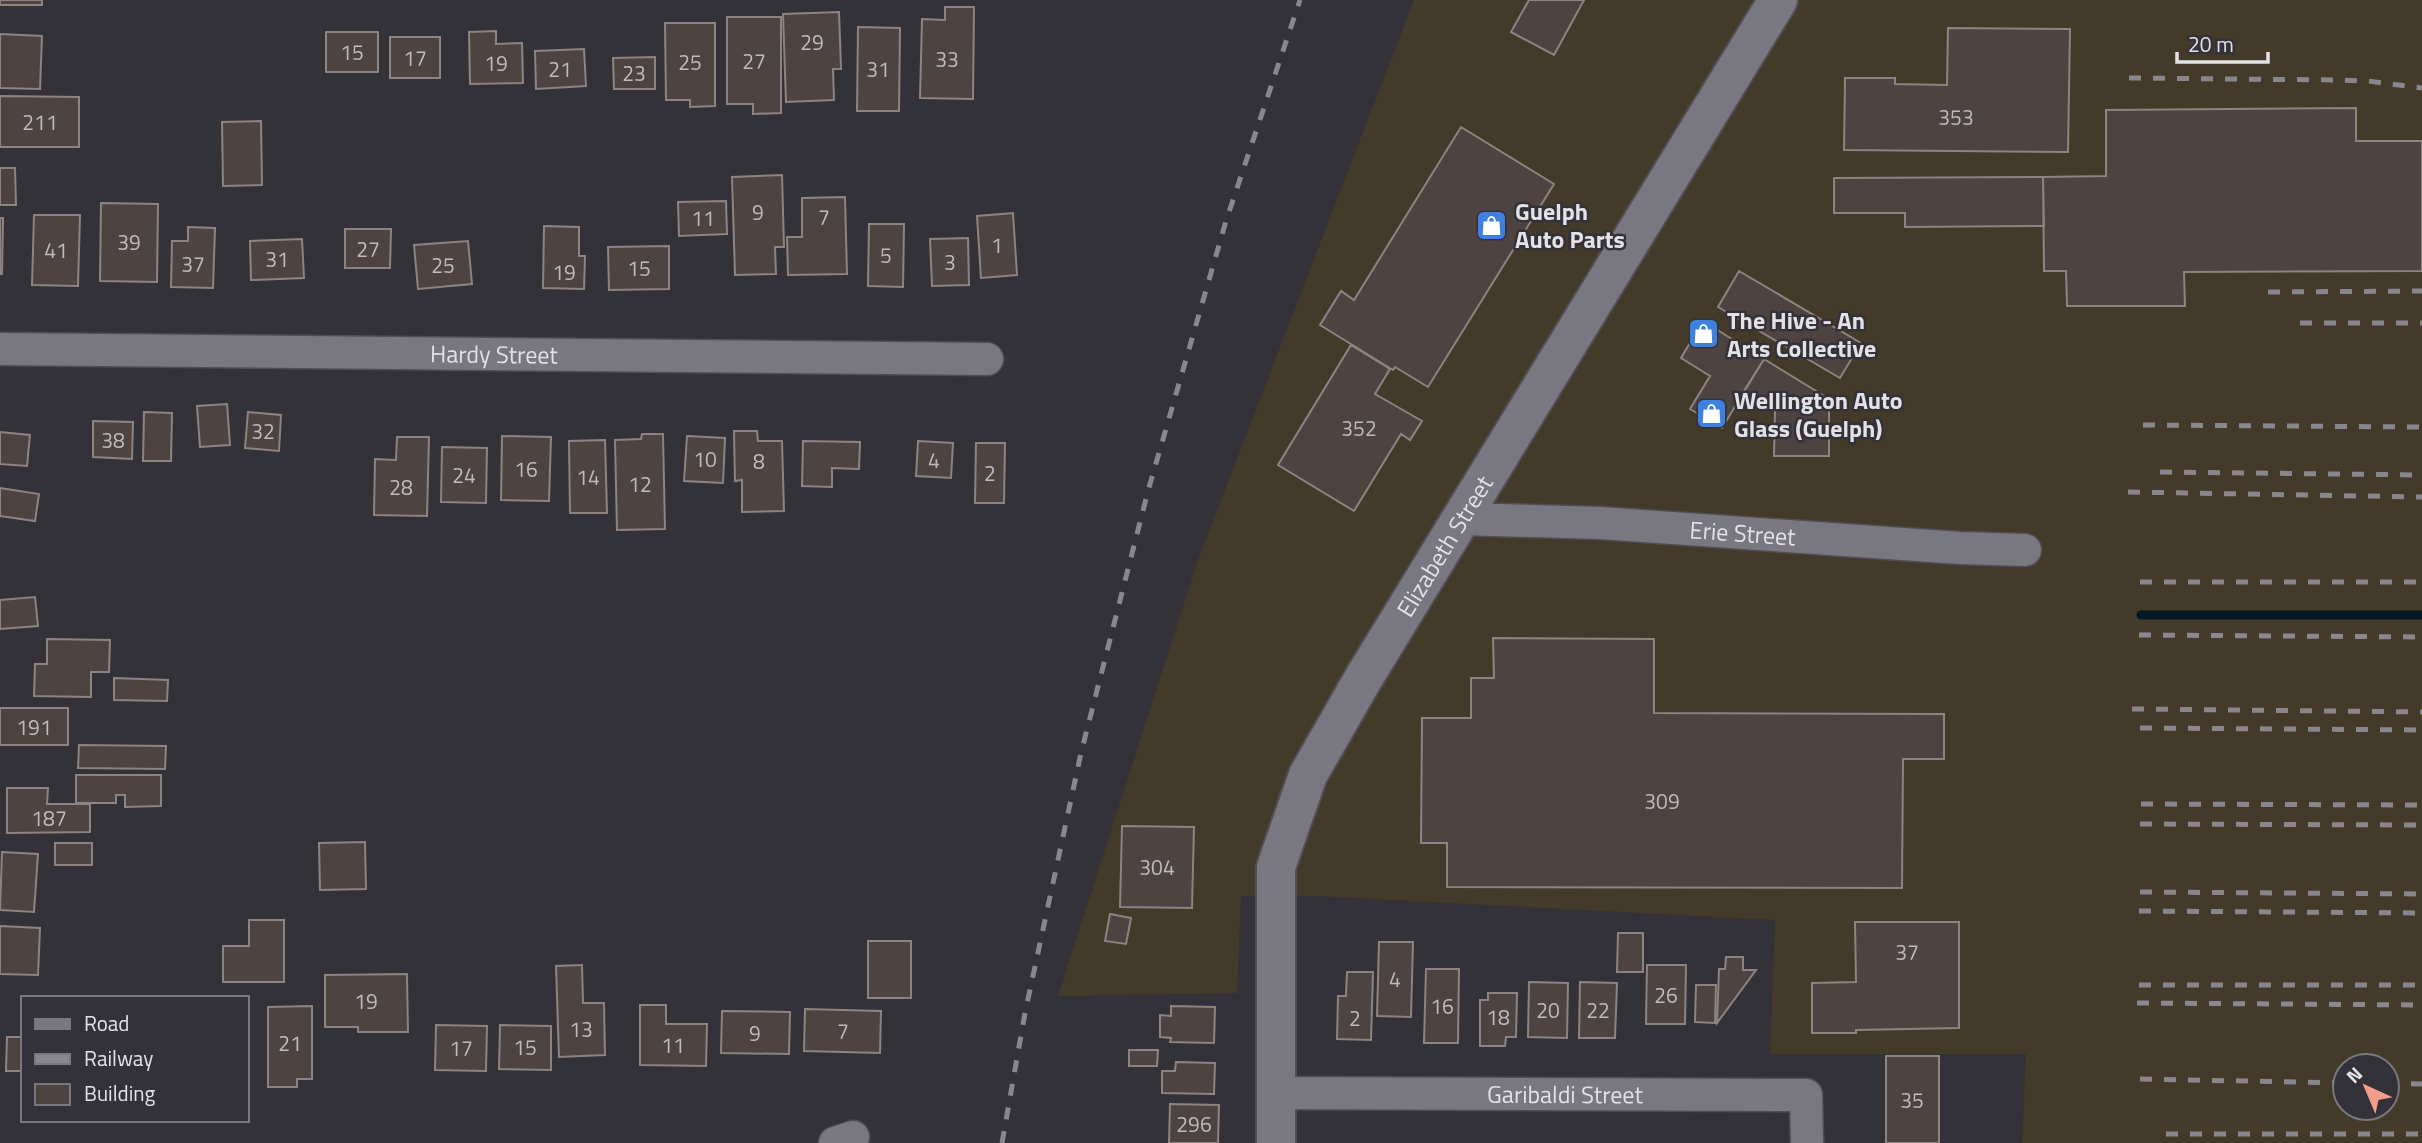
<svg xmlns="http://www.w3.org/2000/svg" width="2422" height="1143" font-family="'Titillium Web',sans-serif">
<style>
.industrial{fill:#433a29;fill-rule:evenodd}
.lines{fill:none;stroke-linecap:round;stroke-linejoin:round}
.stream{stroke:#001a25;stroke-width:9}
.building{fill:#4d4442;stroke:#8d8380;stroke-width:2}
.street-casing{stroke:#504e54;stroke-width:35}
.secondary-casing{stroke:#504e54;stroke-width:42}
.street{stroke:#79777f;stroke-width:32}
.secondary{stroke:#79777f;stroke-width:38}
.rail{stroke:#89878d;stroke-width:5;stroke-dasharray:12 12;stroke-linecap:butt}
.labels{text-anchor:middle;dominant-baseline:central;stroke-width:5;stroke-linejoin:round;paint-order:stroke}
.number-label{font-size:21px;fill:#bebabe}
.poi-label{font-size:24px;font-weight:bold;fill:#e3e2e7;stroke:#343239;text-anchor:start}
.street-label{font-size:24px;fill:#e3e2e7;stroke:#343239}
</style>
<rect width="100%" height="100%" fill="#343239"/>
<path class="industrial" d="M1414 0H2422V1143H2022L2026 1054H1770L1775 920 1316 896H1241L1237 993 1058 996 1198 560ZM2345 1066H2387V1108H2345Z"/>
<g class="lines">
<path class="stream" d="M2141 615H2422"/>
</g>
<path class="building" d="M0 0H42V5H0Z
M1529 0H1584L1554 55 1511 32Z
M945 7H974L973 99 920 98 922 19 945 20Z
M839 12 841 69H833L834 100 786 102 783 14Z
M727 17H781V113L753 114V104H727Z
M665 23H715V106L690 107V100H666Z
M858 27 900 28 899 111H857Z
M1948 28 2070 29 2068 152 1844 150 1845 78H1895V84L1947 85Z
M496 31V44L522 43 523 83 470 84 469 32Z
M326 32H378V72H326Z
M0 34 42 36 40 89 0 88Z
M390 37H440V78H390Z
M584 49 586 86 536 89 535 51Z
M655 57V89H614L613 58Z
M0 96 79 97V147H0Z
M2356 108V141H2422V271L2184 272 2185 306H2067L2066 271H2044L2043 177 2106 176V110Z
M261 121 262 185 223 186 222 122Z
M1461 127 1554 184 1428 387 1395 367 1393 370 1320 325 1341 291 1354 300Z
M0 168H15L16 205H0Z
M782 175 784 247H775L776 274 735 275 732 177Z
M2043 177 2044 226 1905 227V213H1834V178Z
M845 197 847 274 788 275 787 237H802V198Z
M726 201 727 234 679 236 678 202Z
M101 203 158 204 157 282 100 281Z
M1013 213 1017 275 981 278 977 216Z
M34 215H80L78 286 32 285Z
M0 218H3L2 274H0Z
M869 224H904L903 287 868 286Z
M544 226 579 227V256H585L584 289 543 288Z
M188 227 215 228 213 288 171 287 172 241H188Z
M345 229H391L390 268H345Z
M968 238 969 285 932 286 930 239Z
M302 239 304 278 251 280 250 241Z
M468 241 472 284 418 289 414 245Z
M669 246V289L609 290 608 247Z
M1739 271 1861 343 1840 378 1718 307Z
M1703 321 1764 359 1722 428 1690 409 1710 376 1681 358Z
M1351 345 1390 369 1375 394 1422 421 1410 440 1401 434 1354 511 1278 465Z
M1764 359 1829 399V456H1774L1775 411 1744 391Z
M227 404 230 445 200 447 197 406Z
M144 412 172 413 171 461H143Z
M248 412 281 415 279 451 245 448Z
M93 421 133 422 132 459 93 457Z
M734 431H757L758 441H782L784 511 742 512V480L735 481Z
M0 432 30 435 27 466 0 464Z
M642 434H663L665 529 617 530 615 440 641 439Z
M502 436 551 437 549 501 501 500Z
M687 436 725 438 723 483 684 481Z
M397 437H429L427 516 374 515 375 459 396 460Z
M605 440 607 513H570L569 441Z
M803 441 860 442 859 469 832 468V487L802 486Z
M918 441 953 443 951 478 916 476Z
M976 443H1005L1004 503H975Z
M442 447 487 448 486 503 441 502Z
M0 488 39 494 35 521 0 516Z
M35 597 38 626 0 629V600Z
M1493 638 1654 639V713L1944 714V759H1903L1902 888 1447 887V843H1421L1422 718H1471V678H1494Z
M47 639 110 640 109 672H91V697L34 696 35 664H47Z
M114 678 168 680 167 701 114 700Z
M0 708H68V745H0Z
M79 745 166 746 165 769 78 768Z
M76 775H161V806L125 807V795H116V803H76Z
M7 788H48L47 804H90V832L7 833Z
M1122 826 1194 827 1192 908 1120 907Z
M365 842 366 889 320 890 319 843Z
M55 843H92V865H55Z
M2 852 38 854 34 912 0 910Z
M1110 914 1131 918 1126 944 1105 941Z
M249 920H284V982H223V946H249Z
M1855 922H1959V1028L1856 1030V1033H1812V983L1856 982Z
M0 926 40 928 38 975 0 974Z
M1618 933H1643V972H1617Z
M868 941H911V998H868Z
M1379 942H1413L1411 1017 1377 1016Z
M1726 957H1743V970H1756L1717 1023 1719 969H1725Z
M582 965 583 1003H604L605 1055 559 1057 556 966Z
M1647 965H1686L1685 1024H1646Z
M1426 969H1459L1458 1043H1424Z
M1347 972H1373L1371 1040 1337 1039 1338 996H1346Z
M407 974 408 1032H358V1027H325V975Z
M1529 982 1568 983 1567 1038 1528 1037Z
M1580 982 1617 983 1615 1038H1579Z
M1696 985H1716L1715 1023 1695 1022Z
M1488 993H1517L1516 1037H1506L1505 1046H1480V1000H1488Z
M640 1005H666V1024H707L706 1066 640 1065Z
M312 1006V1079H297V1087H268V1007Z
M1171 1006 1215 1007 1214 1043 1170 1042 1171 1038 1160 1037V1015L1171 1016Z
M805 1009 881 1011 880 1053 804 1051Z
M722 1011 790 1012 789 1054 721 1053Z
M436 1025 487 1026 486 1071 435 1070Z
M500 1025 551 1026V1070L499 1069Z
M7 1037H23V1071H6Z
M1129 1050H1158L1157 1066H1129Z
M1886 1056H1939V1143H1886Z
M1176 1062 1215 1063 1214 1094 1162 1093V1071H1175Z
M1170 1104 1219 1105 1218 1143H1169Z"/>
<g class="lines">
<defs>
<g id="street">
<path id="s1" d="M0 349 987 359"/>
<path id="s2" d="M1461 519 1600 523 1960 548 2025 550"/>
<path id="s3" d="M1276 1093 1806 1095 1807 1143"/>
<path d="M835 1143 853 1137"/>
</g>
<g id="secondary">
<path id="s4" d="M1276 1143V867L1308 775 1363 679 1778 0"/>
</g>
</defs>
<use href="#street" class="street-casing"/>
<use href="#secondary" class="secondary-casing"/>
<use href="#street" class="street"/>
<use href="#secondary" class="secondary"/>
<path class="rail" d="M2129 78 2338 80 2368 81 2422 88
M2268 292 2422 291
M2300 323H2422
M2143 425 2422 427
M2160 472 2422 475
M2128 492 2422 497
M2140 582H2422
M2139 635 2422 637
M2132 709 2422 712
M2140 728 2422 730
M2141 804 2422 805
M2140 824 2422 825
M2140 892 2422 894
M2139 911 2422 913
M2139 985H2422
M2137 1003 2422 1005
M2140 1079 2345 1083
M2387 1083 2422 1084
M2166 1134H2422
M1002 1143 1025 1013 1081 753 1148 491 1226 221 1300 0"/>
</g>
<defs>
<symbol id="shop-square" viewBox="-11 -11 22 22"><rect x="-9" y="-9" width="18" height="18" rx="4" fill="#3f7fe0" stroke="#343239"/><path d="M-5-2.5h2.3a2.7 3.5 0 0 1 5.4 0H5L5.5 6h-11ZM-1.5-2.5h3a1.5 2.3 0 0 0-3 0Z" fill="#fff"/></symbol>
</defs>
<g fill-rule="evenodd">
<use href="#shop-square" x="1474" y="208" width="35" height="35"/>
<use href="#shop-square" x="1686" y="316" width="35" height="35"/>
<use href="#shop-square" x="1694" y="396" width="35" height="35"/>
</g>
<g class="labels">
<g class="number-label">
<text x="812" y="42">29</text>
<text x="352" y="52">15</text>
<text x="415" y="58">17</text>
<text x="947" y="59">33</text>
<text x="754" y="61">27</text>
<text x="690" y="62">25</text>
<text x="496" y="63">19</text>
<text x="560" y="69">21</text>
<text x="878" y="69">31</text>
<text x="634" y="73">23</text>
<text x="1956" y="117">353</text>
<text x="40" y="122">211</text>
<text x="758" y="212">9</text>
<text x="824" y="217">7</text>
<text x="703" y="218">11</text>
<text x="129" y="242">39</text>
<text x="997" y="245">1</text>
<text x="368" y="249">27</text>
<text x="56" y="250">41</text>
<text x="886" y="255">5</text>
<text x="277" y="259">31</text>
<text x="950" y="262">3</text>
<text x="193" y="264">37</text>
<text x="443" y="265">25</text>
<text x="639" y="268">15</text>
<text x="564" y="272">19</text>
<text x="1359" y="428">352</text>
<text x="263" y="431">32</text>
<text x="113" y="440">38</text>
<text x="705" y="459">10</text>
<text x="934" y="460">4</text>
<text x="759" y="461">8</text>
<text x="526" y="469">16</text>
<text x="990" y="473">2</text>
<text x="464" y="475">24</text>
<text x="588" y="477">14</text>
<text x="640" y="484">12</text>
<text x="401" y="487">28</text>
<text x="34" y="727">191</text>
<text x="1662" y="801">309</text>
<text x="49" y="818">187</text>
<text x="1157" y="867">304</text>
<text x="1907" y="952">37</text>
<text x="1395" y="979">4</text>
<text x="1666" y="995">26</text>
<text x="366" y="1001">19</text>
<text x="1442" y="1006">16</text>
<text x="1548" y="1010">20</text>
<text x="1598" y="1010">22</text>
<text x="1498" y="1017">18</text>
<text x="1355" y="1018">2</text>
<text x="581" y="1029">13</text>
<text x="843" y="1031">7</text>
<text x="755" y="1033">9</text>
<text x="290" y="1043">21</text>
<text x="673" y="1045">11</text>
<text x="525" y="1047">15</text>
<text x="461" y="1048">17</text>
<text x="1912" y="1100">35</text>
<text x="1194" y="1124">296</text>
</g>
<g class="poi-label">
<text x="1515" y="211">Guelph<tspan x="1515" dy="28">Auto Parts</tspan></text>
<text x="1727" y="320">The Hive - An<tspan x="1727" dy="28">Arts Collective</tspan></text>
<text x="1734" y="400">Wellington Auto<tspan x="1734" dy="28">Glass (Guelph)</tspan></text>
</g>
<g class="street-label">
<text stroke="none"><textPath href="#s1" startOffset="494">Hardy Street</textPath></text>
<text stroke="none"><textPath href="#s2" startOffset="282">Erie Street</textPath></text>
<text stroke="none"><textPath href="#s4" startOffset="640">Elizabeth Street</textPath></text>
<text stroke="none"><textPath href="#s3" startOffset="289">Garibaldi Street</textPath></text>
</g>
</g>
<rect x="21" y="996" width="228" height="126" fill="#343239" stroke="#7a787f" stroke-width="2"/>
<rect x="35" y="1019" width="35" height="10" fill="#79777f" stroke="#7a787f" stroke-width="2"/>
<text x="84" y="1031" font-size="21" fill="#e3e2e7">Road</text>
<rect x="35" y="1054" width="35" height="10" fill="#89878d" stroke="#7a787f" stroke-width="2"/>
<text x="84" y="1066" font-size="21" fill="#e3e2e7">Railway</text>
<rect x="35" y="1084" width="35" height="21" fill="#4d4442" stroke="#7a787f" stroke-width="2"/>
<text x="84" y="1101" font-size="21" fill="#e3e2e7">Building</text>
<g transform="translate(2366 1087) rotate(316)"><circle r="33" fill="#343239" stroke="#7a787f" stroke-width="2"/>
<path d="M0-5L12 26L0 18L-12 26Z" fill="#f59d8d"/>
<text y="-10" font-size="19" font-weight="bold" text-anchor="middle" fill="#e3e2e7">N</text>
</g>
<path d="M2177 52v10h91v-10" fill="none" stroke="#e3e2e7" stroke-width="3.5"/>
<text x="2188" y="52" font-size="21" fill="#e3e2e7" stroke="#343239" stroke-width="5" paint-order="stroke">20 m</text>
</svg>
